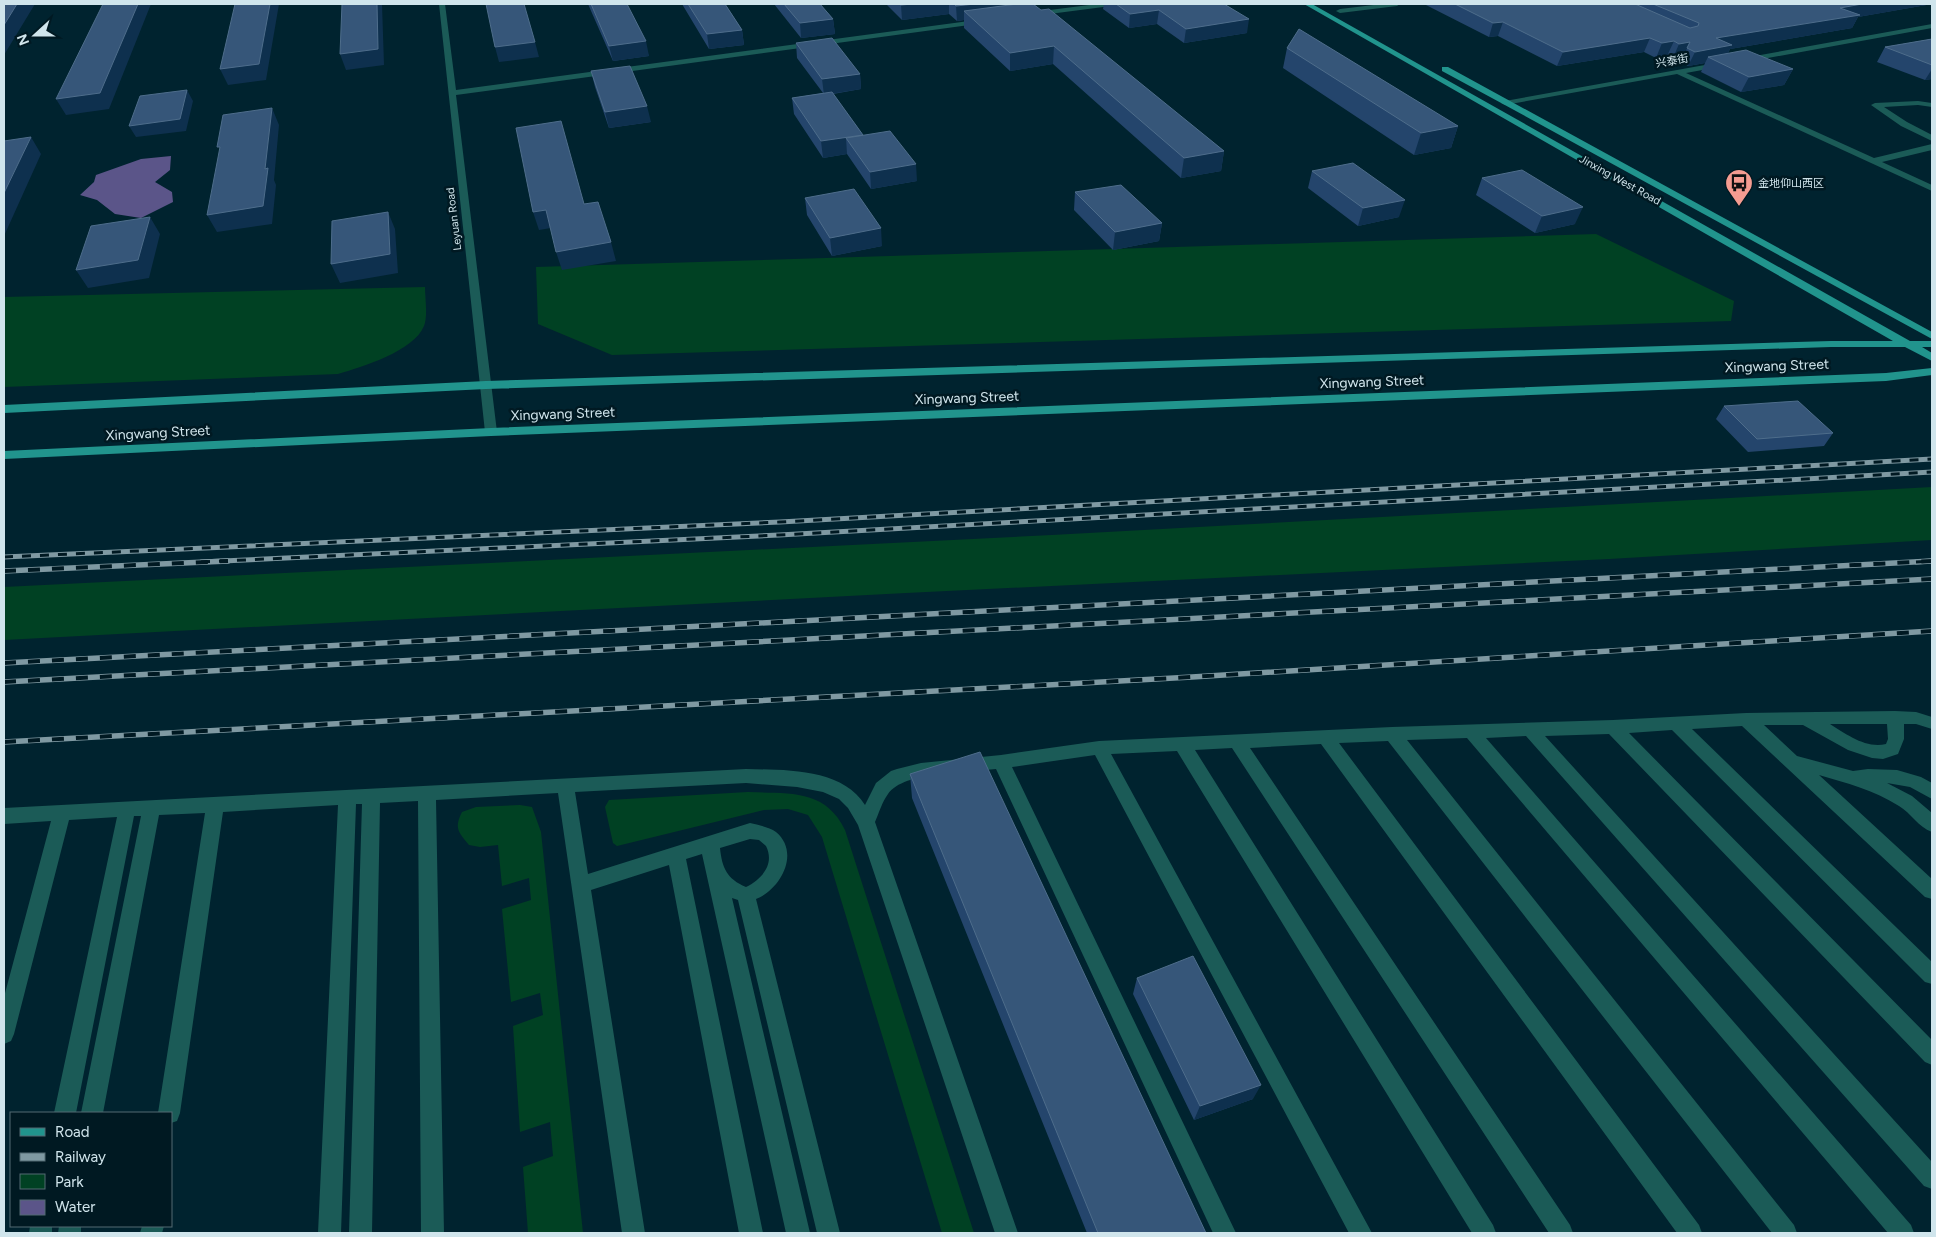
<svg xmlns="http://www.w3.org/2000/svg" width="1936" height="1237" font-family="Figtree,'Noto Sans SC',sans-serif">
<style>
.green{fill:#004123}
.water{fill:#5b5589}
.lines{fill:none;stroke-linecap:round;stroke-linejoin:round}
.minor{fill:#1b5b57;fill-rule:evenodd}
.major{fill:#21948d;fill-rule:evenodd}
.rail-far1-casing{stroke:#7f99a2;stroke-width:5}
.rail-casing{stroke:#7f99a2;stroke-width:5.5}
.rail-far1{stroke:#001922;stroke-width:3;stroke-dasharray:9;stroke-linecap:butt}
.rail{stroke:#001922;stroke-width:4;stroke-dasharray:12;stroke-linecap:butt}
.wall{fill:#24456c}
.shaded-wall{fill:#0e304e}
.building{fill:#365679;stroke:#4e6d8b}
.labels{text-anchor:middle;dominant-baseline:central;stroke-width:5;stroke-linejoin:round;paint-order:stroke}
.far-street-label{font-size:11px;fill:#d0e5ec;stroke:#001922}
.far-poi-label{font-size:11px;fill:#d0e5ec;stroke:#001922;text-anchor:start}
.street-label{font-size:14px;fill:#d0e5ec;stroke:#001922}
</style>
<rect width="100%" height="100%" fill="#00232f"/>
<path class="green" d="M1596 234 1734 301 1731 321 612 355 538 324 536 267Z
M425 287C425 298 428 316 424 326 414 351 362 367 338 374L4 387V297Z
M1932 487V540L1609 559 906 593 4 640V587L1052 535Z
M748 792C788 794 825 788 845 830L974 1233H942L822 837 808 815 788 809 764 810 617 846 613 843 605 807 609 800Z
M520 805 532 807 541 832 583 1233H528L523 1167 553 1156 550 1122 520 1132 513 1026 543 1015 540 993 511 1002 502 909 531 900 529 878 502 886 498 845 480 847 469 845C458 832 454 828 462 812L476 807Z"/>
<path class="water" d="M171 156 170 170 155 182 172 192 173 202 141 218 115 214 97 200 80 195 94 182 96 175 141 159Z"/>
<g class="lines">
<path class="minor" d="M439 4H445L456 90 984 19 988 21 984 23 456 95 497 432 491 436 485 432Z
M1097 4H1114L1111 6 1034 16 1030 14 1034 12Z
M1382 4H1400L1397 6 1340 13 1336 11 1340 9Z
M1932 24V28L1686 73 1874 158 1932 144V150L1882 162 1932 185V191L1677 74 1505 105 1501 103 1505 101Z
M1918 101 1932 103V107L1918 105 1884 107 1907 122 1932 135V141L1901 126 1871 105 1875 103Z
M1895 711 1916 712 1932 717V729L1916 724H1904V739L1898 754 1883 759 1872 758 1848 750 1803 725H1764L1797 756 1853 771 1868 769 1897 770 1921 777 1932 783V799L1910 787 1887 783 1912 796 1932 813V832C1918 827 1911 813 1899 806 1874 790 1846 783 1819 775L1932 879V899L1925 897 1742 726 1692 729 1932 962V984L1925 982 1672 730 1629 733 1932 1040V1065L1925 1062 1609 734 1545 736 1932 1162V1189L1924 1186 1526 736 1486 738 1911 1225 1914 1233H1888L1467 738 1407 740 1794 1225 1797 1233H1772L1388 741 1339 743 1699 1225 1702 1233H1677L1321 744 1250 748 1570 1225 1573 1233H1549L1232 748 1195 750 1493 1225 1496 1233H1472L1177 751 1111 754 1372 1233H1349L1095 755 1012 767 1236 1233H1213L996 769C969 772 904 771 888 794 882 802 879 813 875 822L1018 1233H995L858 825 848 808 839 799 823 792 797 787 746 783 575 792 588 874 750 823C758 825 769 827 776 832 801 853 780 890 756 899L840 1233H817L738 900 732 898 810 1233H786L702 854 686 859 763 1233H739L669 865 591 890 645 1233H622L558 793 436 800 444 1233H421L418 801 380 803 372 1233H349L362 804H356L341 1233H318L338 805 223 812 180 1113 177 1121 171 1123V1113H158L205 813 159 815 103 1113H81L141 816H134L76 1113H54L117 817 69 820 14 1034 11 1041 4 1044V997L51 821 4 824V808L746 769C785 770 842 768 865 805L876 783 891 771 897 769 921 763 1001 755 1099 741 1392 727 1613 720 1746 713ZM1830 724H1887L1888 739 1886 744C1866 749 1846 734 1830 724ZM750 839 759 840 766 846C775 864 762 879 746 887 727 879 722 868 720 848Z
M30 1226H52V1233H29Z
M59 1226H81V1233H58Z
M142 1226H164L162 1233H140Z"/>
<path class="major" d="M1304 4H1312L1910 341H1932V347H1922L1932 353V361L1905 347H1831L486 389 4 413V405L486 381 1831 341H1893Z
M1442 67H1448L1932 332V339L1503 104 1442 71Z
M1932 368V375L1886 381 491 436 4 459V451L491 428 1886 373Z"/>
<defs>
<path id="rail-far1" d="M4 557 780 522 1932 459
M201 562 779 535 1932 472
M1916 562 1932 561"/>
<path id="rail" d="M4 571 228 561
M4 663 1932 561
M4 682 1932 579
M4 742 1192 677 1932 631"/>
</defs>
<use href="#rail-far1" class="rail-far1-casing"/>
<use href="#rail" class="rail-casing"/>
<use href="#rail-far1" class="rail-far1"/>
<use href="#rail" class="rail"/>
</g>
<path class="wall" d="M588 4H627L649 56 613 61Z
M682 4H725L742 30 744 45 709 49Z
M774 4H820L833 19 835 34 801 38Z
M886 4H1033L1224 151 1221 171 1181 178 1053 64 1010 71 964 28V20L957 21 949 14 902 20Z
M1104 4H1224L1247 33 1184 43 1157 24 1129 28 1103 9Z
M1424 4H1932L1858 17 1852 28 1730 49 1728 53 1793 69 1784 85 1741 92 1701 72 1705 63 1688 66 1681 62 1683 57 1673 58 1667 56 1656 58 1644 52 1557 66 1498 36 1489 37Z
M1932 39V79L1925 80 1877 62 1885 47Z
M796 43 860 74 861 89 833 94 863 135 917 181 871 189 847 154 823 158 794 114 792 98 823 93 797 58Z
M1287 48 1458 126 1451 148 1414 155 1283 68Z
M591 71 651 122 609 128 595 87Z
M1312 171 1399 217 1358 226 1308 188Z
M1482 178 1575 224 1535 233 1476 195Z
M1075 192 1162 223 1159 241 1113 250 1074 210Z
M805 198 882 246 832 256 807 215Z
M1724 406 1833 433 1824 446 1748 452 1716 419Z
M910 774 1206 1233H1087L912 798Z
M1137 978 1253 1099 1194 1120 1133 994Z"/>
<path class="shaded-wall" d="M17 4H35L4 55V25Z
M138 4H151L109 109 66 115 56 99Z
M270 4H279L266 80 228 85 220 69Z
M377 4H382L384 65 346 70 340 54Z
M913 4H949V14L902 20 901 5Z
M975 4H1022L964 11V20L957 21 956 6Z
M1862 4H1932L1858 17 1852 28 1730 49 1725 59 1708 57 1705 63 1688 66 1695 52 1716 38 1840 8Z
M1159 10 1157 24 1129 28 1130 14Z
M833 19 835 34 801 38 800 23Z
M1249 19 1247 33 1184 43 1186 29Z
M1503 22 1498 36 1489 37 1493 23Z
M742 30 744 45 709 49 707 34Z
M1650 38 1644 52 1557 66 1563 52Z
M646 41 649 56 613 61 609 46Z
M1674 41 1667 56 1656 58 1662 43Z
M535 42 539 57 499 62 495 47Z
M1690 42 1683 57 1673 58 1679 44Z
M1054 46 1053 64 1010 71V53Z
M1793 69 1784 85 1741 92 1749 77Z
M1932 69V79L1925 80Z
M860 74 861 89 824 95 822 79Z
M187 90 193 101 186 131 136 137 129 126Z
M647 106 651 122 609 128 605 112Z
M272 108 279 125 274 180 276 185 272 224 217 232 207 215 265 169Z
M1458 126 1451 148 1414 155 1421 133Z
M863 135 846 138 847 154 823 158 821 141Z
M31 137 41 154 4 236V193Z
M1224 151 1221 171 1181 178 1184 158Z
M916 164 917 181 871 189 870 172Z
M1405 200 1399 217 1358 226 1363 208Z
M1583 207 1575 224 1535 233 1542 216Z
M546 210 551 228 539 230 533 212Z
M388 212 395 229 398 273 340 283 331 264Z
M150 217 160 234 149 278 88 288 76 270Z
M1162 223 1159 241 1113 250 1115 232Z
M881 228 882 246 832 256 830 238Z
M611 242 616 261 562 270 556 252Z
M1261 1085 1253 1099 1194 1120 1200 1106Z"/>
<path class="building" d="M4 4H17L4 25Z
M103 4H138L100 93 56 99Z
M235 4H270L259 64 220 69Z
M342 4H377L378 49 340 54Z
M486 4H524L535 42 495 47Z
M591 4H627L646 41 609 46Z
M688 4H725L742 30 707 34Z
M784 4H820L833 19 800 23Z
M899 4H913L901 5Z
M954 4H975L956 6Z
M1017 4H1033L1041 10 1049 9 1224 151 1184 158 1054 46 1010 53 964 11Z
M1116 4H1224L1249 19 1186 29 1159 10 1130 14Z
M1455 4H1635L1690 28 1698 26 1699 23 1653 4H1862L1840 8 1860 15 1716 38 1732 45 1695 52 1687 48 1690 42 1679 44 1674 41 1662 43 1650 38 1563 52 1503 22 1493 23Z
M1299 29 1458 126 1421 133 1287 48Z
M832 38 860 74 822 79 796 43Z
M1932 39V65L1885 47Z
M1746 50 1793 69 1749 77 1708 57Z
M630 66 647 106 605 112 591 71Z
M187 90 180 119 129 126 140 96Z
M832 92 863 135 821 141 792 98Z
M272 108 265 169 268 168 263 206 207 215 220 147H217L223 115Z
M561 121 584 204 598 202 611 242 556 252 546 210 533 212 516 128Z
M890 131 916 164 870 172 846 138Z
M31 137 4 193V141Z
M1353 163 1405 200 1363 208 1312 171Z
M1522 170 1583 207 1542 216 1482 178Z
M1121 185 1162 223 1115 232 1075 192Z
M854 189 881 228 830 238 805 198Z
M388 212 390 254 331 264 332 221Z
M150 217 138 260 76 270 91 226Z
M1798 401 1833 433 1757 439 1724 406Z
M980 752 1206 1233H1098L910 774Z
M1193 956 1261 1085 1200 1106 1137 978Z"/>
<defs>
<symbol id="bus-pin" viewBox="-11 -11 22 30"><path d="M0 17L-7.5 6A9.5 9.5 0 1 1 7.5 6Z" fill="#f59c91" stroke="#001922"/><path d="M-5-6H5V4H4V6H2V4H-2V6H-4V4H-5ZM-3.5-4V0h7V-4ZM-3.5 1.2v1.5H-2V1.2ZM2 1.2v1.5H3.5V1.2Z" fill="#111"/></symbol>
</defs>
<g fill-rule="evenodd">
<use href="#bus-pin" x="1723" y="167" width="32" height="43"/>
</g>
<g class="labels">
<g class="far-street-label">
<text transform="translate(1672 61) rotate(-10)">兴泰街</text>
<text transform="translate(1620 180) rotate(29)">Jinxing West Road</text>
<text transform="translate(454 219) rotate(-97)">Leyuan Road</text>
</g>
<g class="far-poi-label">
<text x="1758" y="183">金地仰山西区</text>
</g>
<g class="street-label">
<text transform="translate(1777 366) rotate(-2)">Xingwang Street</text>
<text transform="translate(1372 382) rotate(-2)">Xingwang Street</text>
<text transform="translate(967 398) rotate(-2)">Xingwang Street</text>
<text transform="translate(563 414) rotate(-2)">Xingwang Street</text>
<text transform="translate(158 433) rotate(-3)">Xingwang Street</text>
</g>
</g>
<rect width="1936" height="1237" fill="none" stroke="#d0e5ec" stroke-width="10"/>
<rect x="10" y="1112" width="162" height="115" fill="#001922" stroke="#536b73"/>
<rect x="20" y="1128" width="25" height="8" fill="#21948d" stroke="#536b73"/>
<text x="55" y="1137" font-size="15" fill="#d0e5ec">Road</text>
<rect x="20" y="1153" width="25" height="8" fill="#7f99a2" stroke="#536b73"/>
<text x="55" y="1162" font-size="15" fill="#d0e5ec">Railway</text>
<rect x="20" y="1174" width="25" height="15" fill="#004123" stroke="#536b73"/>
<text x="55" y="1187" font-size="15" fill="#d0e5ec">Park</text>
<rect x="20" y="1200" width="25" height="15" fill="#5b5589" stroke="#536b73"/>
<text x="55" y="1212" font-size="15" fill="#d0e5ec">Water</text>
<g transform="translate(35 35) rotate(249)" stroke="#001922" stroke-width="4" paint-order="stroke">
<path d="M0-4L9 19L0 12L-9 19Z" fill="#d0e5ec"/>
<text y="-8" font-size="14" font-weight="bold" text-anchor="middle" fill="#d0e5ec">N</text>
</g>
</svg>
